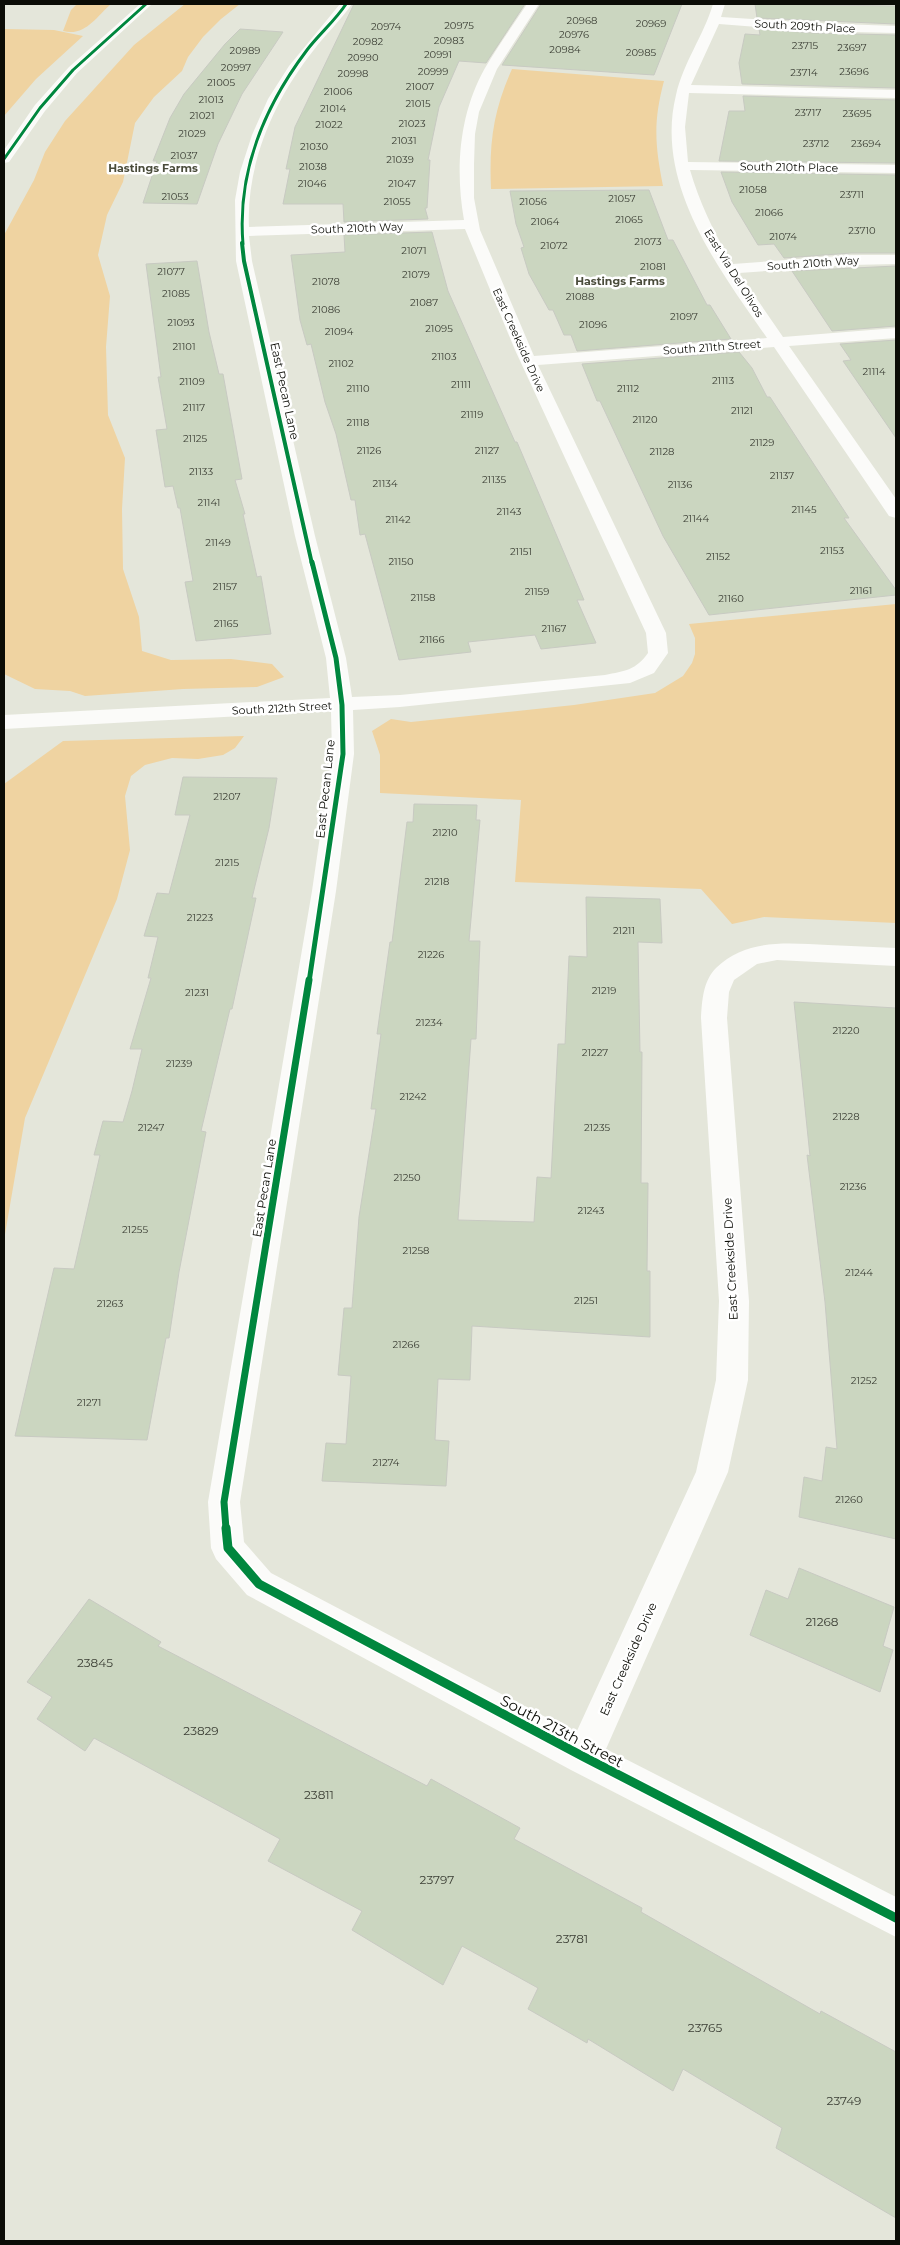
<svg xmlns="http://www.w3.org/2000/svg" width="900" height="2245" font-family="Montserrat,sans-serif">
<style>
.green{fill:#efd3a1}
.building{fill:#cbd6c0;stroke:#c8cac2}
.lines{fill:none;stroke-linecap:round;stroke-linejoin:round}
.street{fill:#fbfbf9;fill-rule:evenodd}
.cycleway-far4-casing{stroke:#fff;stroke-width:4.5}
.cycleway-far3-casing{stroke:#fff;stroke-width:5.5}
.cycleway-far2-casing{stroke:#fff;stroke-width:8}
.cycleway-far1-casing{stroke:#fff;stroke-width:10}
.cycleway-casing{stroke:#fff;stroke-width:12}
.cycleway-far4{stroke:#00873e;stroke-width:3}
.cycleway-far3{stroke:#00873e;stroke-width:4}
.cycleway-far2{stroke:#00873e;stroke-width:5}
.cycleway-far1{stroke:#00873e;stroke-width:7}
.cycleway{stroke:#00873e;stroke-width:9}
.labels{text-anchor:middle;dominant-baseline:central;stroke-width:5;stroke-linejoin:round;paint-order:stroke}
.number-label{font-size:10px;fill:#3b3e34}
.far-street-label{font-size:11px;fill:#0b0c06;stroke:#fff}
.far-neighbourhood-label{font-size:11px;font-weight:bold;fill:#4a4c3b;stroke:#fff}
.street-label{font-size:12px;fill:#0b0c06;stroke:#fff}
.near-number-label{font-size:12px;fill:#3b3e34}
.near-street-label{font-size:15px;fill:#0b0c06;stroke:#fff}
</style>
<rect width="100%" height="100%" fill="#e4e6da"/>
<path class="green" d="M77 4H111C96 17 85 37 63 31L71 10Z
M185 4H240L221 19 203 37 188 57 182 71 154 97 135 123 123 182 107 215 98 255 110 296 106 347 108 415 125 458 122 509 123 569 139 617 142 651 171 660 231 659 272 664 284 677 257 687 183 689 85 696 70 691 35 689 4 674V235L34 180 45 152 65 121 134 45Z
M4 29 54 30 83 36 36 79 4 116Z
M512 69 664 81C653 122 655 145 663 186L491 189C489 144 493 111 512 69Z
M896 604V923L764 917 732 924 701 889 515 882 521 800 380 793V755L372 731 391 719 411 722 574 705 655 693 683 676 692 663 695 654V638L689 624Z
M244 736 235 748 223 755 198 759 172 758 145 765 131 776 125 796 130 850 117 899 25 1118 4 1240V784L63 741Z"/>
<path class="building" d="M354 4H525L486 63 459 61 439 107 428 160H430L427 208H425L428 219 344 222 343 204H283L290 169H286L295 127Z
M541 4H682L654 75 502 65Z
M755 4 896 6V24L757 18Z
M240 29 283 32 242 94 218 144 197 204 143 203 157 161H153L170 118 184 94 225 44Z
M759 29 812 33 896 35V88L742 84 739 63 745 34 760 35Z
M743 96 896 100V163L719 161 729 111H745Z
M721 172 896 175V253H851L784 258 774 244 758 245 732 202Z
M649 190 668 240H673L707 305H710L731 339 577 351 571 335H564L553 310H549L529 274 521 248 524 247 516 224 510 191Z
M432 232 448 291 515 442H517L584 600H577L596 643 541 649 535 635 468 642 471 652 399 660 365 534 360 535 355 500H351L336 434 325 402 311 344 307 345 300 320 291 255 345 252 344 235Z
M197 261 209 332 219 374H223L242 479 235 480 245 514H243L257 577 261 576 271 634 196 641 185 582 193 581 180 508H178L173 486 165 487 156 430 167 429 158 377H161L146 264Z
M896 266V326L832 331 792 271Z
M896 340V438L843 361 851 360 840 344Z
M739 352 752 368 767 397H770L849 518H844L896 590V595L709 615 663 536 600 401H597L582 364Z
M183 777 277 778 269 828 252 898H256L232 1009H230L201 1131 206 1132 179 1272 169 1338H166L147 1440 15 1436 54 1268 74 1269 100 1155H94L103 1121 123 1122 132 1091 142 1049H130L151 978H148L158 937 144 936 157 893 169 894 190 815H175Z
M414 804 477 805 476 820H480L469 941H480L476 1039H471L458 1220 534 1222 537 1177 551 1178 558 1044H565L569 956 587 957 586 897 660 899 662 943 638 942 640 1052H642L641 1183H648L647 1271H650V1337L472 1326 470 1380 438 1379 435 1440 449 1441 446 1486 322 1481 326 1443 346 1444 351 1376 338 1375 344 1308H352L359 1217 376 1109H371L381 1034H377L390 942H392L407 822H413Z
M794 1002 896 1008V1539L799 1517 804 1477 822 1481 826 1447 837 1449 825 1302 807 1155 810 1156Z
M799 1568 894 1607 883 1646 893 1650 880 1692 750 1635 766 1590 788 1599Z
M89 1599 161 1642 158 1646 427 1786 431 1779 520 1828 514 1839 642 1908 641 1912 820 2014 821 2011 896 2052V2218L776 2148 782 2128 683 2069 673 2091 588 2039 587 2043 528 2009 538 1988 462 1946 443 1985 352 1930 362 1911 268 1861 280 1839 94 1738 85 1751 37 1719 52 1697 27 1682Z"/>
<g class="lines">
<path class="street" d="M140 4H152L77 73 45 111 9 162 4 163V150L35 105 69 67Z
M340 4H352C340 21 325 35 313 51 274 100 246 164 249 227L464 220C455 169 459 114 485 68 498 46 513 25 527 4H539L497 69 479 112 475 134 474 164V198L480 230 534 356 767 338C719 269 654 184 676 95 683 63 704 35 713 4H725L721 17 812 23 896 26V33L812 31 719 24 691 85 896 90V98L689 93 685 127 688 162 896 165V173L690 170C700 204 715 235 733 264L851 255H896V264L851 265 739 273 783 337 896 328V338L789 346 896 499V518L889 516 774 347 538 365 666 633 668 653 654 673 630 683 400 707 353 710 354 754 336 891 240 1502 244 1542 271 1573 576 1733 696 1472 716 1380 719 1301 701 1018C702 1001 703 981 716 968 747 938 788 943 828 945 851 946 873 947 896 948V966L777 960 757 964 734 980 729 992 727 1018 749 1301 748 1380 728 1472 606 1749 896 1897V1937L571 1770 247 1595 216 1559 211 1548 208 1502 312 891 332 754 331 711 4 729V715L330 698 326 658 295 536 236 261 235 200 240 172 252 135 268 99 289 66ZM465 229 515 350 646 633 648 653C636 670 625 671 605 675L400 695 352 697 346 658 315 536 252 261 249 236Z"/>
<defs>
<path id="cycleway-far4" d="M4 159 40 108 73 70 146 4
M243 244C237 173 264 107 307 50 319 34 335 21 346 4"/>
<path id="cycleway-far3" d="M242 243 244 261 312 564"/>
<path id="cycleway-far2" d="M309 982 343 754 342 705 336 658 312 562"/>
<path id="cycleway-far1" d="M226 1529 224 1502 309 980"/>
<path id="cycleway" d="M226 1528 228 1548 259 1584 584 1757 896 1918"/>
</defs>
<use href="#cycleway-far4" class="cycleway-far4-casing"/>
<use href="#cycleway-far3" class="cycleway-far3-casing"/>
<use href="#cycleway-far2" class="cycleway-far2-casing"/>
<use href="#cycleway-far1" class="cycleway-far1-casing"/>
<use href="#cycleway" class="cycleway-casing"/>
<use href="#cycleway-far4" class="cycleway-far4"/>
<use href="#cycleway-far3" class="cycleway-far3"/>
<use href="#cycleway-far2" class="cycleway-far2"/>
<use href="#cycleway-far1" class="cycleway-far1"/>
<use href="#cycleway" class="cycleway"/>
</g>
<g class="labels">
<g class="number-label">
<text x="582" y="20">20968</text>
<text x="651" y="23">20969</text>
<text x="459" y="25">20975</text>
<text x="386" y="26">20974</text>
<text x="574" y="34">20976</text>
<text x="449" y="40">20983</text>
<text x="368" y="41">20982</text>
<text x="805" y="45">23715</text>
<text x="852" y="47">23697</text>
<text x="565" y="49">20984</text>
<text x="245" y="50">20989</text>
<text x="641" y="52">20985</text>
<text x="438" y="54">20991</text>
<text x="363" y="57">20990</text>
<text x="236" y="67">20997</text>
<text x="433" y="71">20999</text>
<text x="854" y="71">23696</text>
<text x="804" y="72">23714</text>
<text x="353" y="73">20998</text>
<text x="221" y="82">21005</text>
<text x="420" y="86">21007</text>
<text x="338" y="91">21006</text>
<text x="211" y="99">21013</text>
<text x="418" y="103">21015</text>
<text x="333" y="108">21014</text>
<text x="808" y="112">23717</text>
<text x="857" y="113">23695</text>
<text x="202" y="115">21021</text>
<text x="412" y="123">21023</text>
<text x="329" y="124">21022</text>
<text x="192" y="133">21029</text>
<text x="404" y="140">21031</text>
<text x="816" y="143">23712</text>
<text x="866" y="143">23694</text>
<text x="314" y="146">21030</text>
<text x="184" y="155">21037</text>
<text x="400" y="159">21039</text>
<text x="313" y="166">21038</text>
<text x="312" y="183">21046</text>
<text x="402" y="183">21047</text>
<text x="753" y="189">21058</text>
<text x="852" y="194">23711</text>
<text x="175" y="196">21053</text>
<text x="622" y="198">21057</text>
<text x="397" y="201">21055</text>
<text x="533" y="201">21056</text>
<text x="769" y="212">21066</text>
<text x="629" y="219">21065</text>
<text x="545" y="221">21064</text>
<text x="862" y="230">23710</text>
<text x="783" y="236">21074</text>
<text x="648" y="241">21073</text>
<text x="554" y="245">21072</text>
<text x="414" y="250">21071</text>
<text x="653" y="266">21081</text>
<text x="171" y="271">21077</text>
<text x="416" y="274">21079</text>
<text x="326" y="281">21078</text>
<text x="176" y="293">21085</text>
<text x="580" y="296">21088</text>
<text x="424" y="302">21087</text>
<text x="326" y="309">21086</text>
<text x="684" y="316">21097</text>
<text x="181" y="322">21093</text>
<text x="593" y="324">21096</text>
<text x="439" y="328">21095</text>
<text x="339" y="331">21094</text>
<text x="184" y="346">21101</text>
<text x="444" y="356">21103</text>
<text x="341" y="363">21102</text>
<text x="874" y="371">21114</text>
<text x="723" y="380">21113</text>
<text x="192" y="381">21109</text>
<text x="461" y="384">21111</text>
<text x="358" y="388">21110</text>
<text x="628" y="388">21112</text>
<text x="194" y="407">21117</text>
<text x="742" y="410">21121</text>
<text x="472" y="414">21119</text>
<text x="645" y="419">21120</text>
<text x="358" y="422">21118</text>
<text x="195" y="438">21125</text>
<text x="762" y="442">21129</text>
<text x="369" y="450">21126</text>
<text x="487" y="450">21127</text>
<text x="662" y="451">21128</text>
<text x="201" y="471">21133</text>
<text x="782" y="475">21137</text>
<text x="494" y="479">21135</text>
<text x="385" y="483">21134</text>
<text x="680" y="484">21136</text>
<text x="209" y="502">21141</text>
<text x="804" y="509">21145</text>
<text x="509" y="511">21143</text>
<text x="696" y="518">21144</text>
<text x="398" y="519">21142</text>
<text x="218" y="542">21149</text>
<text x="832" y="550">21153</text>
<text x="521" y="551">21151</text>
<text x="718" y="556">21152</text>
<text x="401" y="561">21150</text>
<text x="225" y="586">21157</text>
<text x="861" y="590">21161</text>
<text x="537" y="591">21159</text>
<text x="423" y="597">21158</text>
<text x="731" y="598">21160</text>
<text x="226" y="623">21165</text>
<text x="554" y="628">21167</text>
<text x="432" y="639">21166</text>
<text x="227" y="796">21207</text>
<text x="445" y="832">21210</text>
<text x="227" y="862">21215</text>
<text x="437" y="881">21218</text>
<text x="200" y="917">21223</text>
<text x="624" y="930">21211</text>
<text x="431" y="954">21226</text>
<text x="604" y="990">21219</text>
<text x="197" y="992">21231</text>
<text x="429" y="1022">21234</text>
<text x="846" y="1030">21220</text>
<text x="595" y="1052">21227</text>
<text x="179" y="1063">21239</text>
<text x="413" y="1096">21242</text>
<text x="846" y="1116">21228</text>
<text x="151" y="1127">21247</text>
<text x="597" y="1127">21235</text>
<text x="407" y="1177">21250</text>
<text x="853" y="1186">21236</text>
<text x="591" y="1210">21243</text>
<text x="135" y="1229">21255</text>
<text x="416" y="1250">21258</text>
<text x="859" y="1272">21244</text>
<text x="586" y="1300">21251</text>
<text x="110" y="1303">21263</text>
<text x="406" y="1344">21266</text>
<text x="864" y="1380">21252</text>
<text x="89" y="1402">21271</text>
<text x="386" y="1462">21274</text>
<text x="849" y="1499">21260</text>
</g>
<g class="far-street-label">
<text transform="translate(805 26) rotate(3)">South 209th Place</text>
<text transform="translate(789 167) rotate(1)">South 210th Place</text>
<text transform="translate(357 228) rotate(-2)">South 210th Way</text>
<text transform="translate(813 263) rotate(-4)">South 210th Way</text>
<text transform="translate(734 273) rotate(58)">East Via Del Olivos</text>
<text transform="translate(519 340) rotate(66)">East Creekside Drive</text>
<text transform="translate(712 347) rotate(-4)">South 211th Street</text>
<text transform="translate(282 708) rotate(-3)">South 212th Street</text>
</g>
<g class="far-neighbourhood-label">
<text x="153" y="168">Hastings Farms</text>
<text x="620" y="281">Hastings Farms</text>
</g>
<g class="street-label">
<text transform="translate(285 391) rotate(78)">East Pecan Lane</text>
<text transform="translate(325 789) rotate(-84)">East Pecan Lane</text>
<text transform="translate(264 1188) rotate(-81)">East Pecan Lane</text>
<text transform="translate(730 1259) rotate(-93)">East Creekside Drive</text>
<text transform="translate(628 1659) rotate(-66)">East Creekside Drive</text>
</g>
<g class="near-number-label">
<text x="822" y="1621">21268</text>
<text x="95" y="1662">23845</text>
<text x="201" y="1730">23829</text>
<text x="319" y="1794">23811</text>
<text x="437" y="1879">23797</text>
<text x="572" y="1938">23781</text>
<text x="705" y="2027">23765</text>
<text x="844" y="2100">23749</text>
</g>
<g class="near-street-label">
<text transform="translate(562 1731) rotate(28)">South 213th Street</text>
</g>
</g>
<rect width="900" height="2245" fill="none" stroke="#0b0c06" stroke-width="10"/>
</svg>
